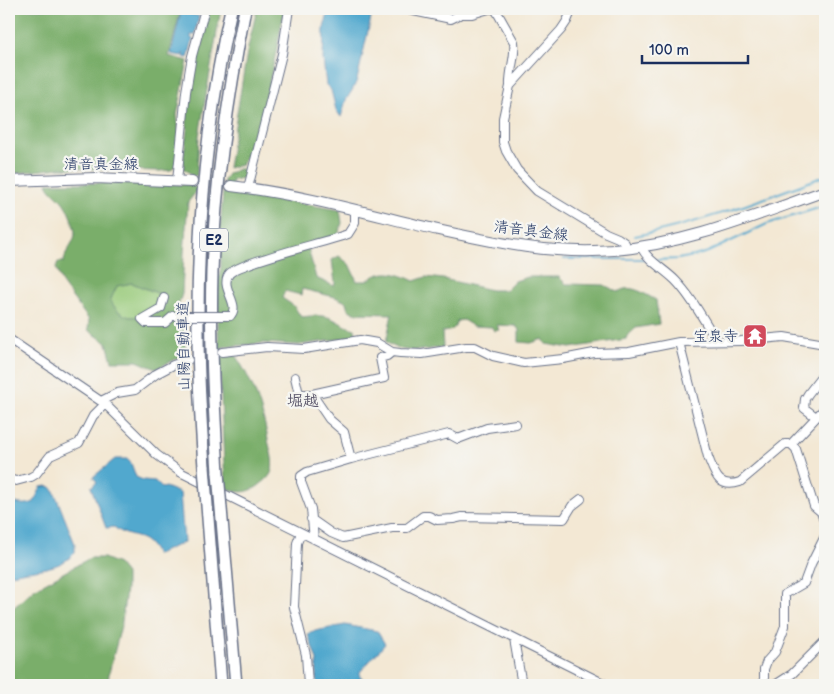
<svg xmlns="http://www.w3.org/2000/svg" width="834" height="694" font-family="'Balsamiq Sans','Klee One',sans-serif">
<style>
.green{fill:#99ca7a;stroke:#5a7c6c}
.forest{fill:#7aae6a;stroke:#4a6e64;fill-rule:evenodd}
.water{fill:#51a8ce;stroke:#366c96}
.lines{fill:none;stroke-linecap:round;stroke-linejoin:round}
.stream{stroke:#51a8ce;stroke-width:2}
.major-tunnel{stroke:#c8c3bc;stroke-width:10;stroke-dasharray:10 5;stroke-linecap:butt}
.minor-casing{stroke:#677087;stroke-width:10}
.major-casing{stroke:#677087;stroke-width:12}
.highway-casing{stroke:#677087;stroke-width:14}
.minor{stroke:#fff;stroke-width:8}
.major{stroke:#fff;stroke-width:10}
.highway{stroke:#fff;stroke-width:11}
.minor-bridge-casing{stroke:#677087;stroke-width:10;stroke-linecap:butt}
.highway-bridge-casing{stroke:#677087;stroke-width:14;stroke-linecap:butt}
.minor-bridge{stroke:#fff;stroke-width:8}
.highway-bridge{stroke:#fff;stroke-width:11}
.labels{text-anchor:middle;dominant-baseline:central;stroke-width:4.5;stroke-linejoin:round;paint-order:stroke}
.shield{fill:#f6f6f2;stroke:#5d6b8a;stroke-width:1}
.shield-label{font-size:14px;font-weight:bold;fill:#1b2f5e}
.street-label{font-size:15px;fill:#1b2f5e;stroke:#f6f6f2}
.poi-label{font-size:15px;fill:#1b2f5e;stroke:#f6f6f2;text-anchor:end}
.neighbourhood-label{font-size:16px;font-weight:bold;fill:#5f5b6f;stroke:#f6f6f2}
</style>
<rect width="100%" height="100%" fill="#f6f6f2"/>
<filter id="ink" filterUnits="userSpaceOnUse"><feTurbulence type="fractalNoise" baseFrequency=".02" numOctaves="2"/><feDisplacementMap in="SourceGraphic" scale="10" xChannelSelector="R" yChannelSelector="G"/><feConvolveMatrix kernelMatrix="1 2 1 2 8 2 1 2 1" color-interpolation-filters="sRGB"/></filter>
<filter id="wash" filterUnits="userSpaceOnUse"><feTurbulence type="fractalNoise" baseFrequency=".0096" numOctaves="4" result="noise"/><feDisplacementMap in="SourceGraphic" scale="20" xChannelSelector="R" yChannelSelector="G"/><feGaussianBlur stdDeviation="1.12" result="paint"/><feColorMatrix in="noise" values="0 0 0 0 0 0 0 0 0 0 0 0 0 0 0 0 0 1.4 0 .05"/><feComposite in="paint" operator="in"/></filter>
<g filter="url(#wash)">
<rect width="100%" height="100%" fill="#f3e8d4"/>
<path class="green" d="M132 283 162 295 161 305C139 317 127 326 110 301L116 286Z"/>
<path class="forest" d="M9 9H181L169 56 188 61 177 115 180 136 177 164 171 170 160 171 60 168 9 174Z
M209 9H221L199 136 196 192 188 202 184 253 182 294 178 306 180 320 186 331 185 354 156 369 137 361H112L107 343 88 330 89 320 63 285 56 268 58 262H64C65 249 75 243 75 233 75 226 67 206 62 201 56 194 50 191 47 183H150L191 185V174L184 169 183 161 187 130V107L195 59ZM132 283 162 295 161 305C139 317 127 326 110 301L117 286Z
M257 9H284C280 37 273 65 267 93 261 118 256 144 241 165L228 168 247 52Z
M238 169H243L246 173 244 178 232 180 231 192 340 210 342 223 338 235 307 244 316 278 334 286 335 283 332 260 339 256 349 264 357 281H367C382 268 398 273 414 281L426 277 443 279 491 290H506L515 281 528 277H559L566 284 604 285 618 292C631 283 644 294 656 300L659 324 636 328 627 336 626 339 570 348 546 344 543 339 531 343 519 342V330L516 326 497 325 499 330 494 331 492 327 473 326 463 320 457 321C455 330 451 331 442 332L443 347C423 350 404 355 386 342L392 314 354 313 348 309 346 302 335 297 302 289 301 295 285 291 282 298 294 306 301 317C311 316 323 314 333 319 341 323 346 327 355 329L356 334 354 337 299 345 264 343 222 347 223 356 235 355C254 383 262 407 268 440 270 450 274 460 272 470 271 477 262 483 257 487 245 494 236 493 225 487L218 328V281L221 267 220 230 224 180 228 174Z
M90 558H104L118 564 126 574V589L122 622 109 673 108 685H9V612L34 589Z"/>
<path class="water" d="M327 9H373L357 80 353 89 346 100 341 117 336 110 331 90 326 85 323 59 324 28 327 17Z
M181 12 199 16 195 35H191V38L193 39 188 58 184 57V54L183 53 182 56 171 54Z
M115 459H127L131 463 136 477 143 480 155 481 162 488 165 487 180 493 184 542 156 555C144 530 132 542 114 527L106 528 91 487 97 482 93 477Z
M46 486 51 487 54 491 75 544V552C60 572 30 568 9 575V501C19 504 25 506 34 502L41 487Z
M345 625 377 631 385 644 360 672V677L365 680V685H318L316 678 317 660 308 635 310 632Z"/>
<g class="lines">
<path class="stream" d="M635 236C700 224 762 199 825 176
M564 259H647
M654 260 678 259 694 256 708 252 767 224 825 206"/>
</g>
</g>
<g filter="url(#ink)">
<g class="lines">
<path class="major-tunnel" d="M192 182 231 186"/>
<defs>
<path id="minor" d="M404 9 451 19 461 14H472L489 9
M489 9H494L497 12 514 42C516 57 509 71 510 86
M572 9 567 21 561 30 510 86 503 118V142L506 151 517 170 537 191 606 233 618 238 625 243 626 249
M177 181 186 92 192 56 205 9
M248 188 282 54 289 9
M641 247C649 262 663 268 675 280 692 297 704 321 717 341
M164 298 161 308 142 319 146 323H165L173 316
M230 316C242 305 219 288 229 274 239 262 327 242 348 234L355 223V210
M9 339 105 404 157 455 180 472 607 685
M679 342 708 457C715 474 718 489 740 482L785 444H791L796 449 814 506 821 512 825 524
M222 352 267 347 304 349 360 340 377 343 392 352 400 353 422 354 466 347H475L493 356 524 363 563 359 594 353 629 352 679 342 741 341 784 337 825 344
M295 377 299 394H312L384 378 380 358 387 356 392 352
M312 394 329 419 344 432 351 459
M101 401 117 393 135 390 156 374 173 365 188 360
M816 417 804 408 805 399 808 394 825 372
M791 444 825 408
M9 479 16 481 31 477 36 474 50 456 79 443 93 416 105 404
M311 519 331 533 343 538 392 528H407L423 516H429L437 520 453 519 462 517 564 519 572 506 581 499
M301 533 297 543 294 607 306 655 308 685
M314 539 311 509 301 482V476L307 472 351 459 449 434 458 439 487 428 516 424
M514 639 522 685
M764 685V669L767 661 775 652 785 626V594L804 583 811 564 825 536
M775 685 792 674 825 641"/>
<path id="major" d="M9 181 95 178 192 182
M231 186C301 194 370 214 438 230 497 243 554 255 614 250 688 244 756 215 825 191"/>
<path id="highway" d="M204 467C201 422 198 378 198 334 197 224 207 115 231 9
M218 473C214 406 210 339 212 272 215 183 228 96 245 9"/>
</defs>
<use href="#minor" class="minor-casing"/>
<use href="#major" class="major-casing"/>
<use href="#highway" class="highway-casing"/>
<use href="#minor" class="minor"/>
<use href="#major" class="major"/>
<use href="#highway" class="highway"/>
<defs>
<path id="minor-bridge" d="M173 316H230"/>
<path id="highway-bridge" d="M204 467 221 685
M218 473 236 685"/>
</defs>
<use href="#minor-bridge" class="minor-bridge-casing"/>
<use href="#highway-bridge" class="highway-bridge-casing"/>
<use href="#minor-bridge" class="minor-bridge"/>
<use href="#highway-bridge" class="highway-bridge"/>
</g>
</g>
<defs>
<symbol id="temple-square" viewBox="-11 -11 22 22"><rect x="-9" y="-9" width="18" height="18" rx="4" fill="#d1495b" stroke="#f6f6f2"/><path d="M0-6L5-2H3V0L6.5 2.5H4V6H1.5V3h-3V6H-4V2.5H-6.5L-3 0V-2H-5Z" fill="#fff"/></symbol>
</defs>
<g fill-rule="evenodd">
<use href="#temple-square" x="741" y="322" width="28" height="28"/>
</g>
<g class="labels">
<rect class="shield" x="200" y="228.5" width="28" height="23" rx="4"/>
<g class="shield-label">
<text x="214" y="240">E2</text>
</g>
<g class="street-label">
<text x="101" y="164">清音真金線</text>
<text transform="translate(531 231) rotate(7)">清音真金線</text>
<text transform="translate(184 346) rotate(-91)">山陽自動車道</text>
</g>
<g class="poi-label">
<text x="738" y="336">宝泉寺</text>
</g>
<g class="neighbourhood-label">
<text x="303" y="401">堀越</text>
</g>
</g>
<rect width="834" height="694" fill="none" stroke="#f6f6f2" stroke-width="30"/>
<path d="M642 55v8h106v-8" fill="none" stroke="#1b2f5e" stroke-width="2.5"/>
<text x="649" y="55" font-size="15" fill="#1b2f5e" stroke="#f6f6f2" stroke-width="4" paint-order="stroke">100 m</text>
</svg>
